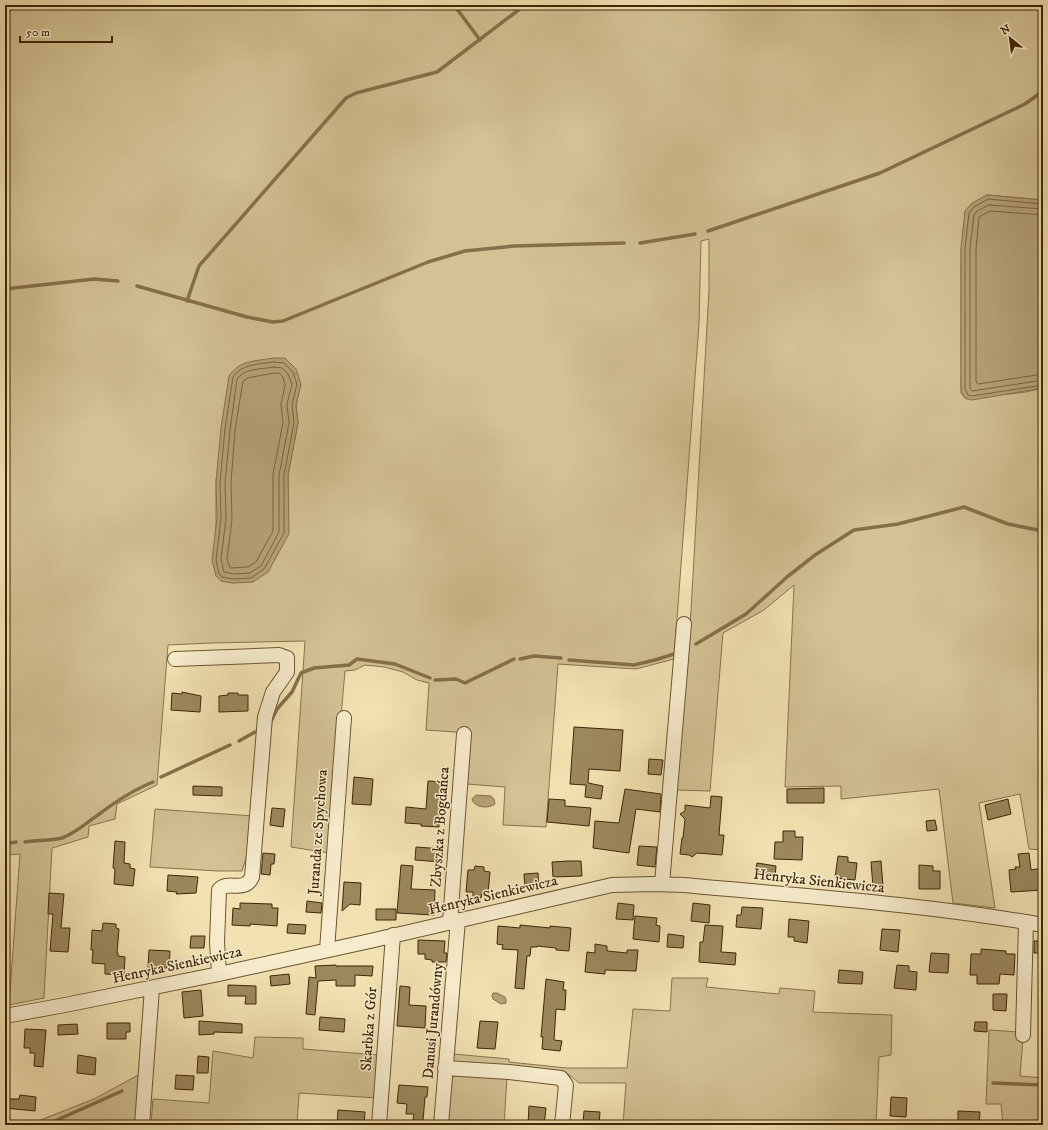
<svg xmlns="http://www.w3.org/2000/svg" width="1048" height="1130" font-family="'IM FELL DW Pica',serif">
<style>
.green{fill:#d3c294;stroke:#88744c;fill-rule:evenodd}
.water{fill:#b5a277;stroke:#857049}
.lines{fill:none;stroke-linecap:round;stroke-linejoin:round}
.shore{stroke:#7a643e;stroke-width:1}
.stream{stroke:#857049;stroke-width:3.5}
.building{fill:#9c885e;stroke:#3e2604}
.minor-casing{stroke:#6b5530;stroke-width:16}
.minor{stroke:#f7eccd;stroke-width:14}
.labels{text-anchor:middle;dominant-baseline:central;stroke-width:3;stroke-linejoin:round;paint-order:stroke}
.street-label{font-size:15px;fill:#3e2604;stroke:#f7eccd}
</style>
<rect width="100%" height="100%" fill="#f2e2b2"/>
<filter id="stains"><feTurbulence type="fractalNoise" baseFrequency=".005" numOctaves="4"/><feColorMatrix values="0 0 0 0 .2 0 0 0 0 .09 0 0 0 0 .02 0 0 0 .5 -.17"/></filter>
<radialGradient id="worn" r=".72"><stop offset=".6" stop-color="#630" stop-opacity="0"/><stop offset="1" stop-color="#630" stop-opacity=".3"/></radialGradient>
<path class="green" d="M5 5H1043V200L987 195 961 248V393L966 399 1026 392 1043 388V850L1029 849 1020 794 979 803 995 908 953 903 939 789 841 799V786L785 787 794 585 764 610 723 633 710 791 677 790 691 611 709 290V239L701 241 699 324 674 659 636 669 558 664 546 827 503 825 505 787 467 784 470 733 426 730 429 683 417 680 403 672 384 667 365 665 355 670 345 671 329 853 291 847 305 641 212 643 168 645 157 785 117 804 115 819 89 826 88 837 52 848 44 998 9 1005 20 854 5 855ZM301 384 296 405 298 423 288 475V494L233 583 221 581 216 576V482L219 456Z
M155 809 253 816 252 839 242 871H218L150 867Z
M672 978H708L706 987 779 994 780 988 815 991 813 1012 892 1015 891 1055 879 1057 876 1125 806 1121 805 1125H623L626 1083H579L568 1074 453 1062V1054L509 1059V1062L567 1068H627L633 1009 670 1011Z
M989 1030 1019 1032 1023 1039 1020 1076 1043 1078V1125H1003L1001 1104H986Z
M255 1037 303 1038V1049L379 1055 377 1098 299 1093 297 1125H151L153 1099 209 1103 213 1051 253 1058Z
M142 1073 137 1125H28L94 1099Z
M451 1074 507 1077 504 1125H447Z"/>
<path class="water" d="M987 195 1043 200V388L972 400C965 399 962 395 961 389V248L965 211 971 204 981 198Z
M274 358H285L296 369 301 384 296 405 298 423 288 475 289 534 268 572 253 582 233 583 221 581 216 576 212 560 217 518 216 482 221 428 229 376C239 360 257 361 274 358Z
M476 795 491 796 494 799 495 804C489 809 474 808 472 799Z
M493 993H497L505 997 506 1000V1003L501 1004 493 999 492 996Z"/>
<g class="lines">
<path class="shore" d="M1043 204 988 199 974 207 969 213 965 248V389L968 395 972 396 1043 385
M1043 209 989 205 977 211 974 215 970 248V388L972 391 1043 380
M1043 215 990 211 979 217 976 249V382L978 384 1043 374
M274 362 284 363 293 372 297 384 292 405 294 423 284 475V533L264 569 251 578 233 579 222 577 219 574 216 560 221 519 220 482 225 429 233 377C241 364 260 364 274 362Z
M275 367 282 368 288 374 292 384 287 404 289 423 279 475V532L261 566 250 573 233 574 224 572 221 559 226 519 225 483 230 430 237 379C244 368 263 369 275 367Z
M275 373H279L283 377 285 385 281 404 283 423 273 474V531L256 562 248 567 230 568 227 559 232 519 231 483 235 430 243 381 248 378Z"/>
<path class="stream" d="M454 5 480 40
M708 231 880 173 1025 104 1043 91
M640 243 695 234
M137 286 247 317 273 322 283 321 428 262 465 251 514 246 624 243
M5 289 94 279 118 281
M187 301 199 266 346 98 356 93 437 72 525 5
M696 644 746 614 787 577 815 555 854 530 898 524 964 507 1008 524 1043 531
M520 659 534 656 561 658
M569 660 634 665 655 660 674 654
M435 680 456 679 465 683 514 659
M270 723 277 709 292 692 301 673 314 668 349 665 357 659 395 664 430 678
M239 741 255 732
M161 777 230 745
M25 842C37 840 50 841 62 838 76 833 86 823 98 815 115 802 133 790 153 782
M5 844 16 842
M993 1083 1043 1085
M46 1125 122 1091"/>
</g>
<path class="building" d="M182 692 201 696 200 712 171 710 172 693 182 694Z
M228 693H238V695H248V711L219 712V696L228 695Z
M574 727 623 730 620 771 589 769 588 783 603 786 601 799 585 797 586 785 570 784Z
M649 759 663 760 661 775 648 774Z
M354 777 373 779 371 805 352 804Z
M428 781 446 782 445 796H440L439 827 421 826V824L405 823 406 807 426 809Z
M193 786 222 787V796L193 795Z
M824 788V803H787V789Z
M625 789 661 794 660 812 636 809 629 853 593 848 595 821 619 823Z
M711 796 722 797 719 835H724L722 855 697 853 692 857 689 855 680 854 682 838H683L685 819 680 814 685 811V805L710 808Z
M549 799 565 800V806L591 808 589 826 547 822Z
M1008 799 1011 814 988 820 985 805Z
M272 808 285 809 283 827 270 825Z
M935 820 937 830 927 831 926 821Z
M783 831H795V837H803L802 860 774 859 775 842H783Z
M115 841 125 842 124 863 130 864V868L135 869 133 886 114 884 115 869 113 868Z
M639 846 657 847 655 867 637 865Z
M416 847 443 849 441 862 415 860Z
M263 853 275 854 274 864H271L270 875 261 874Z
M1029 853 1031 870 1043 868V890L1011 892 1009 870 1016 869 1015 867H1020L1018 854Z
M838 856 848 857V862L857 863 855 880 835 878Z
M569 861H581L582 876 553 877 552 862Z
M881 861 883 886 873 887 871 862Z
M757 863 776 866 775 877 755 874Z
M401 865 413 866 411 889 435 890 434 915 397 913Z
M919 865 933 866V871H940V889H919Z
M475 866 484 867V871L490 872 488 894 482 893 481 898 473 897V892H466L468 870H474Z
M538 873 539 886 525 887 524 874Z
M168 875 198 877 196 893 176 894 177 892 167 891Z
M344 882 361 883 360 905 350 904 342 911Z
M49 893 64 894 61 928H70L68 952 50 951 53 914H48Z
M307 901 322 903 321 913 306 912Z
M240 903 272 904V908H278L277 926 250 924V926L232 925 233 908 240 909Z
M618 903 634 905 633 920 616 919Z
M693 903 710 905 709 923 691 921Z
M742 907 763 908 761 929 736 927 737 915H741Z
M376 909H396V920H376Z
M635 916 657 918 656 925 660 926 659 942 633 939Z
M789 919 809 921 807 943 794 941V937H788Z
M103 923 116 924V928L119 929 117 953H118V956L125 957 124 975 105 974V964L92 963 93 950H91L92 930 102 931Z
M288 924 306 925 305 934 287 933Z
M520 925 550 928V926L571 928 569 951 556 950V948L537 946V947H531L530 956H527L524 989 515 988 518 950 502 949 503 945 497 944 498 926 520 928Z
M705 925 723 926 721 952 736 953 735 965 699 962 700 942H703Z
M882 929 900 930 898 952 880 950Z
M668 934 684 936 683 948 667 947Z
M191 936H205L204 948H190Z
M418 940 445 941 444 953H447L446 962H432V960L425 959V954H418Z
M1034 941H1043V953H1034Z
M595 944 607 946V951L627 953V950H638L636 971 605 970V974L585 972 587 952 595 953Z
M981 949 1006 951V954H1015L1014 975 1000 974 999 984H977V975H970L971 954H981Z
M149 950 170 951 169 968 148 967Z
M931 953 949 954 948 973 929 972Z
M336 965V966H373L372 976 355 975V986H336V980L318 981 315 1015 306 1014 309 977 316 978 315 966Z
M897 965 909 966V971L917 972 916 990 894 988Z
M839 970 863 972 862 984 838 983Z
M289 974 290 984 271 986 270 976Z
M546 979 564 982 563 990H566L565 1010 556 1009 554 1040 562 1041 560 1051 542 1049 543 1037H541Z
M228 985 256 986V1004H245L246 996H228Z
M400 986 410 987 409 1005 426 1006 425 1028 397 1026Z
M201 990 203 1016 184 1018 182 992Z
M993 994H1007L1006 1011 993 1010Z
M320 1017 345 1019 344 1032 319 1030Z
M199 1021 242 1024V1033L214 1032V1034L199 1035Z
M480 1021 498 1022 495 1049 477 1048Z
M975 1022H987V1032L974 1031Z
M107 1023H130V1032H126V1039H107Z
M77 1024 78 1034 58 1035V1025Z
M25 1029 46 1030 43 1067 34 1066 35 1053H30V1048H24Z
M78 1055 96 1058 95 1075 77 1073Z
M198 1056 209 1057 208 1073H197Z
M176 1075 194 1076 193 1090 175 1089Z
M399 1085 428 1087 427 1097H425L423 1121 413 1120 414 1114H406L407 1104 397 1103Z
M20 1095 36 1097 35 1111 5 1108V1099H19Z
M891 1097 907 1098 906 1117 890 1116Z
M529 1106 546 1108 544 1125H528Z
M338 1110 365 1112 364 1125H337Z
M584 1111 600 1112 599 1125H583Z
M958 1111 980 1112 979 1125H958Z"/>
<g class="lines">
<defs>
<path id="minor" d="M175 659 279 655 287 658V672L273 692 265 717 252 877C244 894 228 879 219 890L217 942 219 974
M662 884 684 624
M450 922 464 734
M327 950 344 718
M5 1016 65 1005 219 974 370 941 612 885 653 884 684 885C803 896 925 904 1043 925
M1023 1035 1026 922
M445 1068 509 1072 561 1078 566 1085 562 1125
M142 1125 152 988
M379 1125 393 935
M441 1125 458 920"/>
</defs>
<use href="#minor" class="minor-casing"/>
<use href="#minor" class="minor"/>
</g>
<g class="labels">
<g class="street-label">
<text transform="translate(440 827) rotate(-86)">Zbyszka z Bogdańca</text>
<text transform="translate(318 832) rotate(-86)">Juranda ze Spychowa</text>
<text transform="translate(819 881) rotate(6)">Henryka Sienkiewicza</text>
<text transform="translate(493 895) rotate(-13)">Henryka Sienkiewicza</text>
<text transform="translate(177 965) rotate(-12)">Henryka Sienkiewicza</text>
<text transform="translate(433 1021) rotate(-85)">Danusi Jurandówny</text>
<text transform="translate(369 1029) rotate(-86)">Skarbka z Gór</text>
</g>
</g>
<rect width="1048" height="1130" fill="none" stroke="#f2e2b2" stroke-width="20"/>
<rect x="6" y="6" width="1036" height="1118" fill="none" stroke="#3e2604" stroke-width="2"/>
<rect x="10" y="10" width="1028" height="1110" fill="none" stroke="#3e2604"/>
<g transform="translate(1010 38) rotate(331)" stroke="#f7eccd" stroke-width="3" paint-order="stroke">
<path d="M0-3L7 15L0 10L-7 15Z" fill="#3e2604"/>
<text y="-6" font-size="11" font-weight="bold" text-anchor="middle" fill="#3e2604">N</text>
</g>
<path d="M20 36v6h92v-6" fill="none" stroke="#3e2604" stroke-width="2"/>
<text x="26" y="36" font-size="12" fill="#3e2604" stroke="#f7eccd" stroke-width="3" paint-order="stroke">50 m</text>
<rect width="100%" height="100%" filter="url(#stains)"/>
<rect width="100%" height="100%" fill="url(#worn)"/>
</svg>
